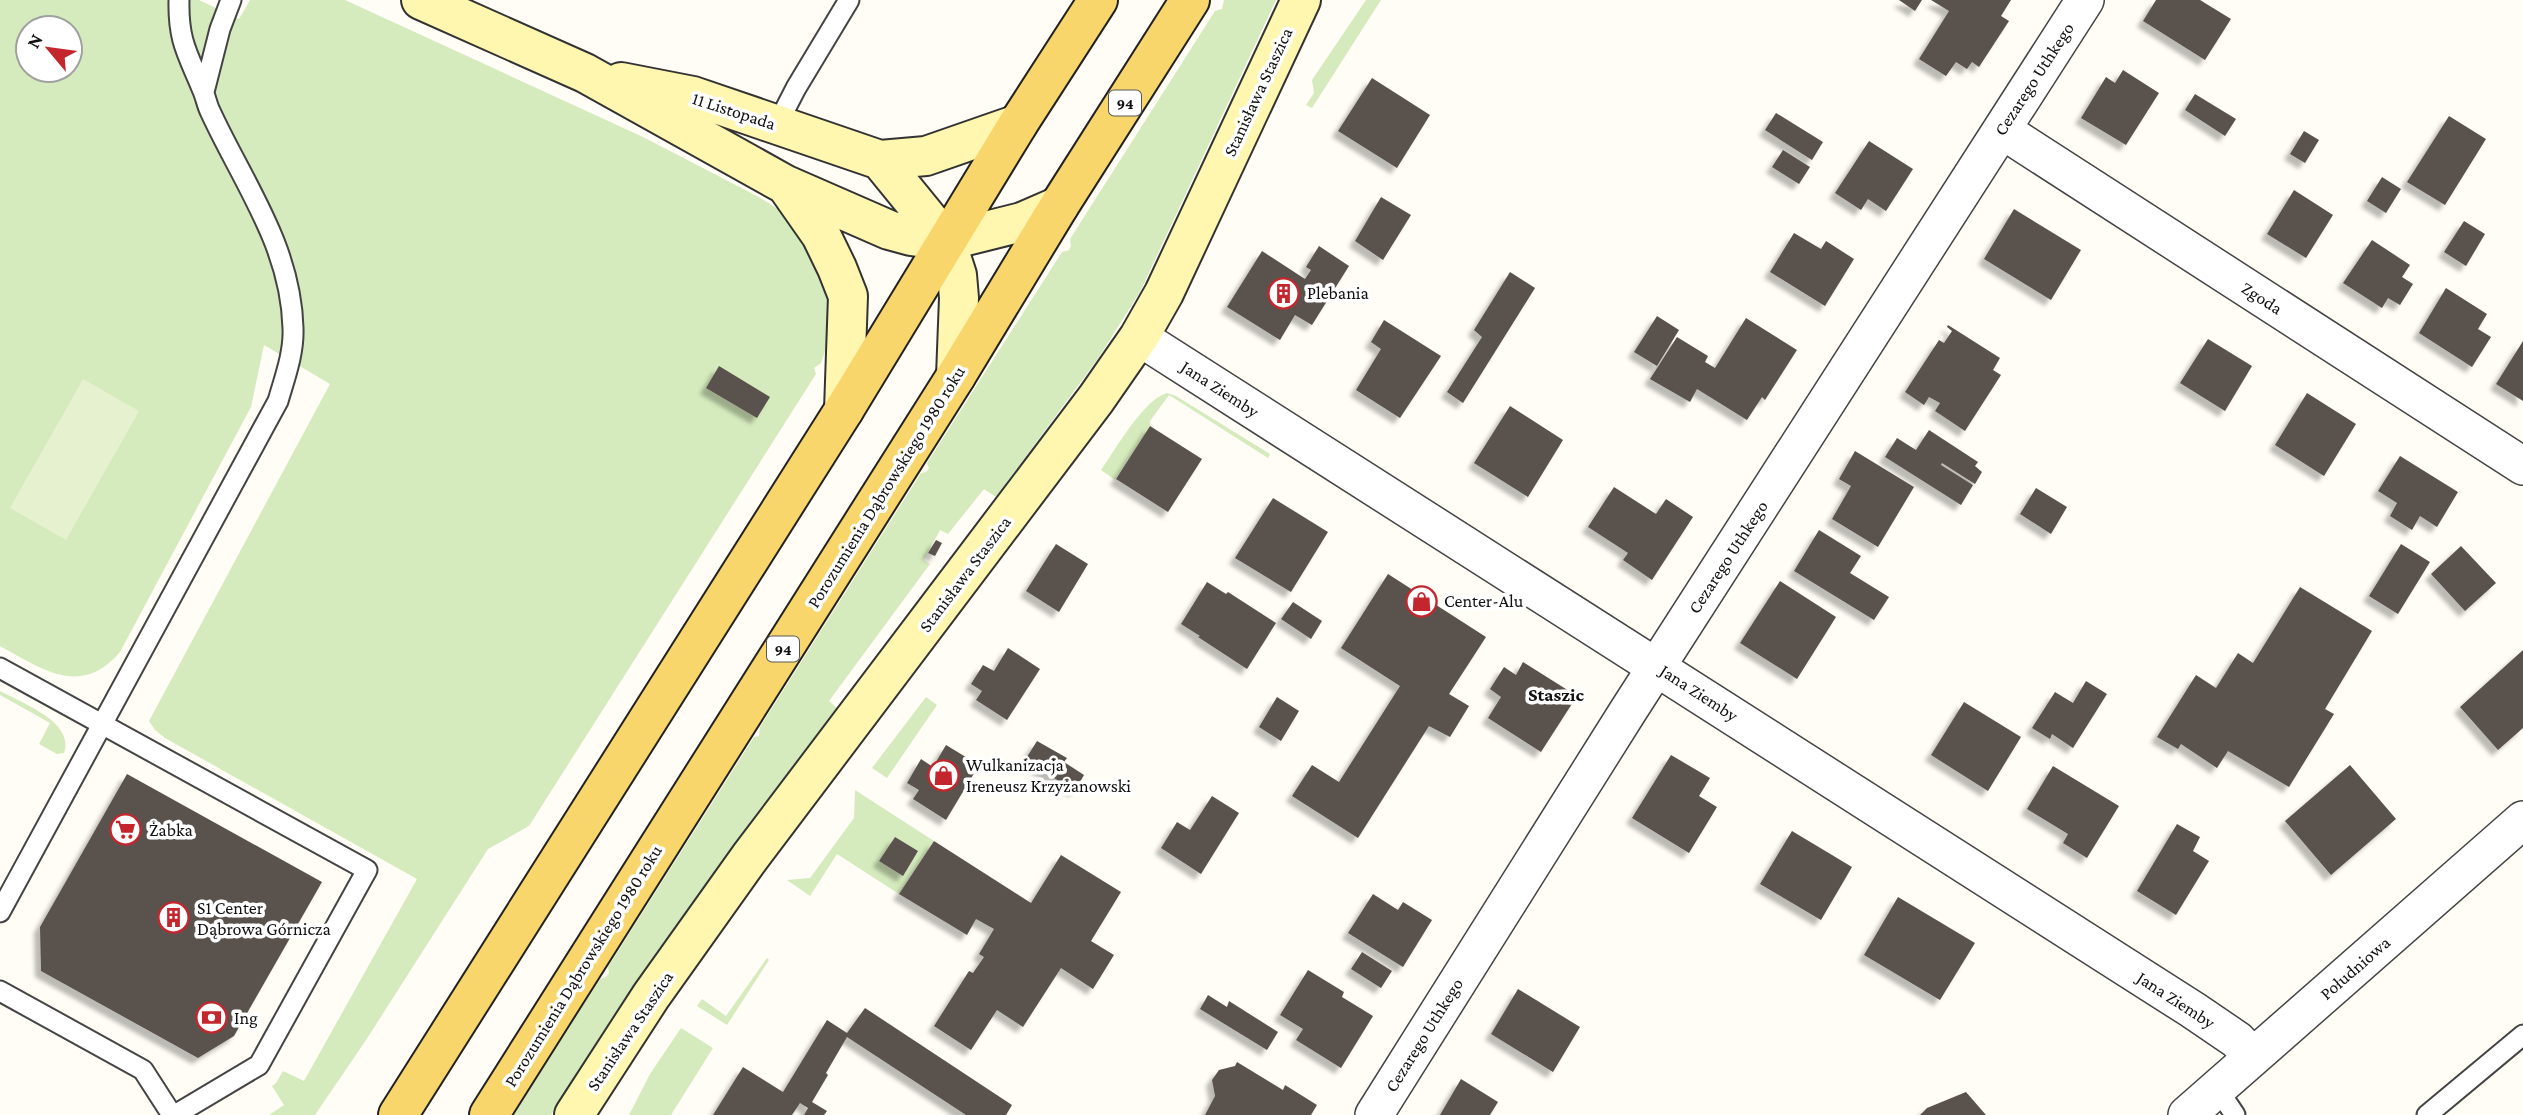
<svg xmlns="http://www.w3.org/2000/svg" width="2523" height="1115" font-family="'Crimson Pro',serif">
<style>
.green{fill:#d5ebbd;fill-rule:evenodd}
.pitch{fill:#e6f2cf}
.building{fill:#5a524d;filter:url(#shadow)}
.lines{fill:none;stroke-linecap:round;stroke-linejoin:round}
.lane-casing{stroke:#444;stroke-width:23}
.street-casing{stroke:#444;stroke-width:40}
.secondary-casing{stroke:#333;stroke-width:42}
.primary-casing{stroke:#222;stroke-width:42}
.lane{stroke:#fff;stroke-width:19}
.street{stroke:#fff;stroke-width:37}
.secondary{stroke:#fff6b0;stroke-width:38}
.primary{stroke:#f9d66b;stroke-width:38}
.labels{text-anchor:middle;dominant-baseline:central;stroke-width:7;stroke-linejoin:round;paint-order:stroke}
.shield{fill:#fff;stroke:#585858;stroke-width:2}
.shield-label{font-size:16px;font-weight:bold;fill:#111}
.street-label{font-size:18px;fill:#111;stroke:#fff}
.poi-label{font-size:18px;fill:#111;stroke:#fff;text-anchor:start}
.neighbourhood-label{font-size:19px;font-weight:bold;fill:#111;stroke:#fff}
</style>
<defs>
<filter id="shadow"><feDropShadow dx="-6" dy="6" stdDeviation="2" flood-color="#0004"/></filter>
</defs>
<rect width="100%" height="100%" fill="#fffdf5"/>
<path class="green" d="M0 0H199L239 19 250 0H345L643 137 757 196 775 207 798 226 832 295 827 345 821 363 814 368 816 374 529 826 488 849 368 1037 315 1115H269L284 1105 272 1086 276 1083 283 1071 304 1081 417 879 165 738 155 730 149 721 330 384 264 345 251 407 120 652C81 698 42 669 0 646ZM28 28H70V70H28Z
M1224 0H1276L1140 292 1097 360 996 497 984 489 948 534 940 530 924 560 930 564 829 701 838 709 654 959 551 1115H514L600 979 606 977 609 973 608 967 754 737 759 736 760 727 921 473 926 472 929 468 927 463 1062 252 1069 250 1071 246 1070 239 1215 11 1222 9Z
M1366 0H1381L1312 108 1306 105 1314 93 1312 80Z
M1167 393 1176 396 1270 454 1268 458 1169 395 1150 421V426L1115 480 1101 470C1115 450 1144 399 1167 393Z
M0 691C22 703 75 722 64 753L57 754 39 744 50 723 0 695Z
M926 697 937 705 887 778 872 768Z
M855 790 934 841 899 894 837 854 810 896 787 880 810 878 854 818ZM895 837 903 876 880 861Z
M767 958 769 960 727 1025 697 1006 702 999 726 1016Z
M681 1028 713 1048 671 1115H629L650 1074Z"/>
<path class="pitch" d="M83 379 139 411 66 540 10 508Z"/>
<path class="building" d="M1899 0H1922L1915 11Z
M1931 0H2011L2001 16 2009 21 1979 67 1972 62 1967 69 1956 62 1946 76 1919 59 1949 11Z
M2156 0H2200L2231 19 2205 60 2143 21Z
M2123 70 2159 93 2126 145 2081 118 2106 77 2115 83Z
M1372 78 1430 115 1397 168 1338 131Z
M2195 94 2236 119 2225 136 2185 110Z
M1776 113 1823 142 1812 160 1765 130Z
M2449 116 2486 139 2445 205 2407 182Z
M2304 131 2319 140 2305 163 2290 154Z
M1869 141 1913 169 1886 211 1868 199 1861 210 1835 193Z
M1783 150 1810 167 1799 184 1772 167Z
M2382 177 2401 189 2386 213 2367 201Z
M2294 190 2333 215 2306 258 2267 234Z
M1381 197 1411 215 1383 260 1355 241Z
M2014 209 2081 250 2051 300 1984 259Z
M2464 221 2485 234 2466 266 2444 252Z
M1794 233 1821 249 1826 241 1854 259 1825 306 1770 272Z
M2372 240 2410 265 2402 277 2413 284 2400 305 2388 298 2382 308 2343 283Z
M1319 246 1349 266 1312 325 1295 315 1280 340 1227 307 1262 251 1305 279 1311 270 1306 267Z
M1510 272 1535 288 1463 403 1447 392 1482 337 1474 330Z
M2446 288 2487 314 2478 329 2491 337 2472 367 2419 333Z
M1657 316 1679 330 1657 366 1634 352Z
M1746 318 1797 350 1765 400 1762 397 1747 420 1697 389 1690 402 1650 379 1677 337 1708 356 1705 362 1715 368Z
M1384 320 1441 356 1400 418 1356 390 1381 349 1371 342Z
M1948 325 2000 358 1993 370 2001 375 1965 431 1935 411 1940 403 1929 397 1924 405 1905 392 1939 340 1944 343 1952 331 1947 327Z
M2208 339 2252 366 2225 411 2180 383Z
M2523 341V401L2496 384Z
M719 366 770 397 757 418 706 388Z
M2307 393 2356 424 2324 476 2275 445Z
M1510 406 1563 440 1528 497 1474 463Z
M1150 426 1202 459 1168 512 1116 479Z
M1929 430 1978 462 1975 466 1982 472 1975 484 1942 463 1941 465 1973 485 1961 505 1885 457 1897 438 1916 450Z
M1855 451 1914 487 1878 547 1832 519 1851 486 1839 479Z
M2400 456 2458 492 2437 527 2420 516 2412 530 2390 516 2397 503 2378 491Z
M1614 487 1656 514 1666 499 1693 517 1652 580 1623 560 1628 553 1588 527Z
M2036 488 2067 507 2051 534 2020 514Z
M1273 498 1328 532 1291 592 1235 558Z
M1819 530 1861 556 1850 573 1889 597 1874 620 1794 571Z
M936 540 942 543 935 556 928 553Z
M1056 544 1088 564 1059 612 1026 591Z
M2401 544 2430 562 2398 614 2369 596Z
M2461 546 2496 583 2465 611 2431 574Z
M1388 574 1486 637 1449 694 1469 706 1450 737 1429 726 1358 838 1292 796 1312 765 1339 782 1400 686 1341 648Z
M1780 581 1836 617 1797 679 1740 643Z
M1207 582 1226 594 1228 592 1276 623 1247 669 1198 637 1200 636 1181 624Z
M2300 587 2372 631 2325 709 2334 714 2289 787 2228 751 2217 768 2181 744 2178 749 2157 737 2196 675 2216 688 2238 653 2253 663Z
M1293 602 1322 621 1311 639 1281 619Z
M1008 648 1040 669 1007 720 976 700 982 691 971 684 983 665 994 671Z
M2523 650V728L2498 750 2460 707Z
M1523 662 1577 696 1541 752 1488 718 1501 697 1490 689 1504 667 1516 675Z
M2086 681 2107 694 2073 748 2052 734 2050 739 2032 728 2055 692 2073 703Z
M1277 697 1299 711 1281 741 1259 727Z
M1964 702 2021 737 1988 791 1931 755Z
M1037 741 1067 758 1064 762 1084 775 1075 791 1025 760Z
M946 745 979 765 946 820 913 799 919 790 907 783 921 759 933 767Z
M1671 755 1710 778 1699 796 1717 807 1689 853 1632 818Z
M2350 765 2396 819 2331 875 2285 821Z
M2053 766 2119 806 2087 858 2063 843 2068 834 2027 809Z
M127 774 322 882 234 1036 198 1058 41 971 40 927Z
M1212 796 1239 813 1201 874 1161 848 1177 822 1190 830Z
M2177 824 2200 837 2193 851 2209 861 2176 915 2137 891Z
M1792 831 1852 867 1821 920 1760 884Z
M895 837 918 851 903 876 879 861Z
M934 841 1031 903 1061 855 1121 892 1091 941 1114 955 1093 989 1061 968 1023 1027 997 1010 971 1050 934 1026 969 971 973 973 984 957 979 954 994 929 976 919 967 935 899 894Z
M1373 894 1398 910 1403 902 1432 920 1403 967 1348 933Z
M1898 897 1975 943 1940 1000 1864 955Z
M1362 952 1392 971 1381 988 1351 969Z
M1308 970 1344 992 1342 997 1373 1016 1341 1068 1296 1040 1303 1029 1280 1015Z
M1518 989 1580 1027 1553 1072 1491 1034Z
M1208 995 1227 1007 1229 1001 1278 1032 1267 1050 1200 1009Z
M865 1008 1012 1105 1006 1115H966L847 1037 826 1073 828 1075 812 1102 827 1111 824 1115H804L808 1108 800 1103 792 1115H713L743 1067 783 1092 827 1020 847 1033Z
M1237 1062 1283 1090 1285 1085 1317 1105 1311 1115H1205L1215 1096 1212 1080 1219 1070 1235 1066Z
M1461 1079 1498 1102 1490 1115H1440Z
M1966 1092 1986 1115H1920L1927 1108Z"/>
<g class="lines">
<defs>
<path id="lane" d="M204 92 220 29 231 0
M777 125 796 88 849 0
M0 668 367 870 259 1065 175 1115
M0 912 278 401C285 377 294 353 293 328 291 246 243 183 210 111 207 105 206 98 203 91 188 54 178 42 179 0
M0 991 143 1070 172 1115
M2217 1088 2235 1115
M2427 1115 2523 1035"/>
<path id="street" d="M2002 130 2523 466
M1139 337 2193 1010 2237 1040 2253 1057
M1374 1115 1628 711 2085 0
M2187 1115 2523 820"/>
<path id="secondary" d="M421 0 585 73 786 185 889 230 911 236 946 241 1022 222 1059 206
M621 82 693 96 880 160 926 156 1018 124
M880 160 946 241 957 275 959 298 956 376
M786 185 821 235 837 268 848 296 844 410
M574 1115 651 996 750 857 1096 399 1139 337 1164 293 1301 0"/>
<path id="primary" d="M398 1115 844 410 1018 124 1098 0
M489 1115 956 376 1059 206 1190 0"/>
</defs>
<use href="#lane" class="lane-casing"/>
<use href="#street" class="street-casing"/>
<use href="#secondary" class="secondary-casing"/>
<use href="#primary" class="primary-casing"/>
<use href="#lane" class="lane"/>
<use href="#street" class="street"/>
<use href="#secondary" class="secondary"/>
<use href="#primary" class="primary"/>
</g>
<defs>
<symbol id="building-ring" viewBox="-11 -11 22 22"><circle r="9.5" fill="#fff" stroke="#c4262e" stroke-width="1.5"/><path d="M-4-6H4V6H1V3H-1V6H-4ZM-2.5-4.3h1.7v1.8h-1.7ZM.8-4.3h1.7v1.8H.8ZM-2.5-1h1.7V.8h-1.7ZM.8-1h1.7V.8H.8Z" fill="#c4262e"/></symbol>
<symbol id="shop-ring" viewBox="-11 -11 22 22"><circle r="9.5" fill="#fff" stroke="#c4262e" stroke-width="1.5"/><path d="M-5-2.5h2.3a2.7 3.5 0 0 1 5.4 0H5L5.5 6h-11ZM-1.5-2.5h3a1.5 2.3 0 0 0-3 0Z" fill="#c4262e"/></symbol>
<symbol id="supermarket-ring" viewBox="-11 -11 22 22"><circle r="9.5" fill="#fff" stroke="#c4262e" stroke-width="1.5"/><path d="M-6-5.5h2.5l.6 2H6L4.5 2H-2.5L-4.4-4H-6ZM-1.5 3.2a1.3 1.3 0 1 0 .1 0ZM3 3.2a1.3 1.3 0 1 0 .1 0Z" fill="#c4262e"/></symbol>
<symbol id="bank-ring" viewBox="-11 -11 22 22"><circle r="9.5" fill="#fff" stroke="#c4262e" stroke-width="1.5"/><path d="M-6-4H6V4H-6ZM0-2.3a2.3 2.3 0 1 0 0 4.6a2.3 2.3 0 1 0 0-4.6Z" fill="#c4262e"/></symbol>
</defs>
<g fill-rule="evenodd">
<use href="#building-ring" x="1266" y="276" width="35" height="35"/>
<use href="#shop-ring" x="1404" y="584" width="35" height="35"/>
<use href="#shop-ring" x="926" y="758" width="35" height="35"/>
<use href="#supermarket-ring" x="108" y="812" width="35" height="35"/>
<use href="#building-ring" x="156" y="900" width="35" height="35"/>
<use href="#bank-ring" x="194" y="1000" width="35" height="35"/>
</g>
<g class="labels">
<g class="shield">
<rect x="1109" y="90.5" width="32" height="25" rx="5"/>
<rect x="767" y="636.5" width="32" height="25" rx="5"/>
</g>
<g class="shield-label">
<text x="1125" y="103">94</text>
<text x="783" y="649">94</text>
</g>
<g class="street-label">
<text transform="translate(2034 79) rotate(-57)">Cezarego Uthkego</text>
<text transform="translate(1258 92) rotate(-65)">Stanisława Staszica</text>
<text transform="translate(734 111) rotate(18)">11 Listopada</text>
<text transform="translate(2262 298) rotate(33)">Zgoda</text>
<text transform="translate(1220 389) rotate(33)">Jana Ziemby</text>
<text transform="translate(886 487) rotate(-58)">Porozumienia Dąbrowskiego 1980 roku</text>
<text transform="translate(1728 557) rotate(-57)">Cezarego Uthkego</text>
<text transform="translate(965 574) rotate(-53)">Stanisława Staszica</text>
<text transform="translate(1699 693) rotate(33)">Jana Ziemby</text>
<text transform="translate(583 966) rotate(-58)">Porozumienia Dąbrowskiego 1980 roku</text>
<text transform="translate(2355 968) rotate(-41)">Południowa</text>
<text transform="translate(2176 1000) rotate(33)">Jana Ziemby</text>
<text transform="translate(630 1031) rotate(-56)">Stanisława Staszica</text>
<text transform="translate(1424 1035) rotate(-58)">Cezarego Uthkego</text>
</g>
<g class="poi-label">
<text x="1307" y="293">Plebania</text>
<text x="1444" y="601">Center-Alu</text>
<text x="966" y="765">Wulkanizacja<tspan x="966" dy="21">Ireneusz Krzyżanowski</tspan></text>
<text x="149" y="830">Żabka</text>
<text x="197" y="908">S1 Center<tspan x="197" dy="21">Dąbrowa Górnicza</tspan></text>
<text x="234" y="1018">Ing</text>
</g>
<g class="neighbourhood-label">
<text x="1556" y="694">Staszic</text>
</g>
</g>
<g transform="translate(49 49) rotate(299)"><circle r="33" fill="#ffffff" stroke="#a0a0a0" stroke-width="2"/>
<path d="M0-5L12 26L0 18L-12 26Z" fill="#c4262e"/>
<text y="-10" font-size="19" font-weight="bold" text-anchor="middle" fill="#111111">N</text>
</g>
</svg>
